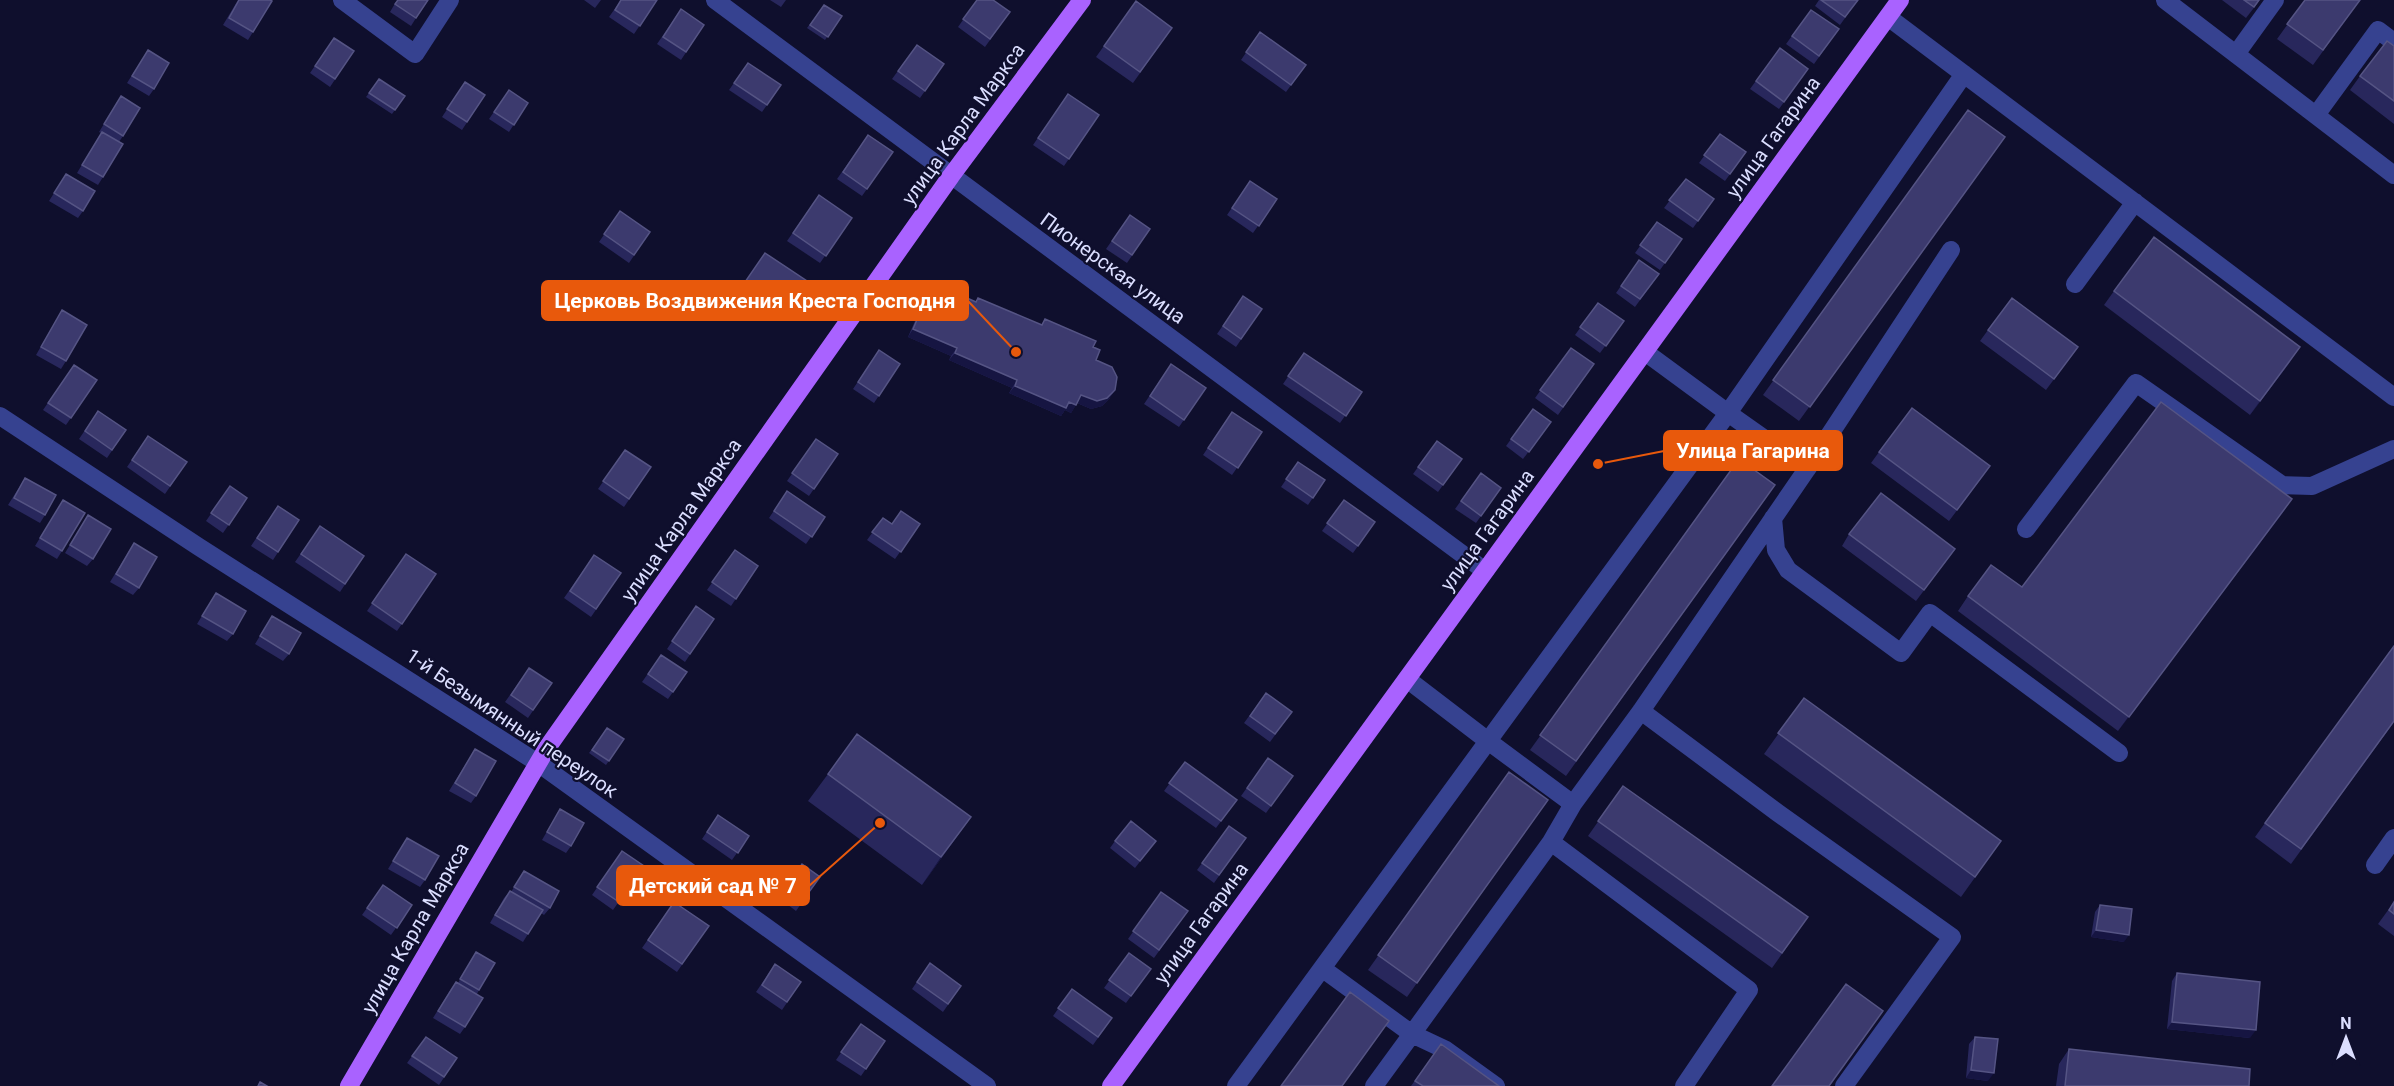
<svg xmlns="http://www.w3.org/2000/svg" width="2394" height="1086" font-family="Roboto,sans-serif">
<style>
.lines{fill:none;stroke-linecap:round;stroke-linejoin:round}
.minor{stroke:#364290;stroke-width:18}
.major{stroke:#a962ff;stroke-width:18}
.wall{fill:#28275c}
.shaded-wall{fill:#161542}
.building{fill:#3c3a6e;stroke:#555484;stroke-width:1.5}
.labels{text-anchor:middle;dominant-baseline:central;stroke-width:4.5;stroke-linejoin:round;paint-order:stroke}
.street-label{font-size:20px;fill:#dbdeff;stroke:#0f0f2d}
.leader{fill:none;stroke:#e8590c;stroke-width:2}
.callout-dot{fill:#e8590c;stroke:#0f0f2d;stroke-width:2}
.callout{fill:#e8590c;stroke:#e8590c;stroke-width:2}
.callout-label{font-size:21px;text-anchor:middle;font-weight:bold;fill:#fff}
</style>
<rect width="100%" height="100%" fill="#0f0f2d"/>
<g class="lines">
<path class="minor" d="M342 0 415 54 450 0
M715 0 1485 571
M2165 0 2394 175
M1888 17 2394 397
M2236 54 2275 0
M2316 115 2378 30 2394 42
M2075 284 2135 202
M1645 352 1728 413 1964 74
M0 416 199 547 538 763 987 1086
M1807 469 1641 711 1573 804 1488 741 1728 413 1807 469 1951 250
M1773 518 1776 550 1788 570 1901 653 1930 613 2119 753
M2026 529 2136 383 2282 485 2312 486 2394 449
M1641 711 1778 813 1952 937 1844 1086
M1573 804 1551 842 1749 990 1684 1086
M2375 865 2394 838
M1323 969 1412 1034 1374 1086
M1236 1086 1488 741 1407 679
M1496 1086 1446 1050 1412 1034 1551 842"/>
<path class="major" d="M349 1086 547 748 951 176 1082 0
M1111 1086 1900 0"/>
</g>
<path class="wall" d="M238 0H270L253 32 248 40 223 25Z
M397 0 416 18 411 26 390 12Z
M584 0H601L595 8Z
M621 0H657L634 34 609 17Z
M770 0H786L781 7Z
M977 0 1010 12 985 47 958 27Z
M1819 0H1858L1840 25 1815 6Z
M2222 0H2260L2246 18Z
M2305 0H2360L2313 65 2277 39Z
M1136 1 1172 28 1133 83 1096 57Z
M824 5 842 16 825 40 807 28Z
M681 9 704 25 681 60 657 44Z
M1811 10 1839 29 1814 64 1786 44Z
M1260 32 1306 65 1286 92 1241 60Z
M334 38 354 51 330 87 310 73Z
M917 45 944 64 920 98 892 79Z
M2394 46V124L2350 90 2360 76Z
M1780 48 1808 69 1779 109 1750 89Z
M148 50 154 89 149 96 127 83Z
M748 63 781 85 762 112 729 90Z
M379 79 405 96 392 114 366 97Z
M465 82 485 95 462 130 442 117Z
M509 90 528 103 509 132 489 119Z
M1068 94 1099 115 1064 166 1033 145Z
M121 96 123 136 119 142 103 177 98 185 77 173 101 133 99 132Z
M1968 110 2005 137 1799 421 1763 395Z
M1720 134 1746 152 1725 181 1699 163Z
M868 135 893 152 862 196 837 179Z
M66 174 83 211 78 218 49 201Z
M1686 179 1714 199 1693 228 1664 208Z
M1250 181 1277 199 1253 233 1227 215Z
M819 195 852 218 820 263 787 241Z
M620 211 650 232 629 263 599 242Z
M1130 215 1150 229 1127 263 1106 249Z
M1657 222 1682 239 1660 270 1635 253Z
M765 253 807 281 781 318 740 290Z
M1639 260 1659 274 1635 307 1616 293Z
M933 283 976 302 978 298 1041 325 1045 319 1093 347 1096 360 1110 398 1102 406 1091 409 1077 403 1071 413 1065 410 1061 416 1009 393 1012 388 949 360 951 356 908 337 928 291Z
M2114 291 2290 362 2250 415 2104 305Z
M1243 296 1262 309 1236 347 1217 334Z
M1598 303 1624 321 1600 353 1575 335Z
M62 310 66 361 61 369 36 355Z
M1988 330 2078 347 2046 390 1980 341Z
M1571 348 1594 364 1558 415 1535 398Z
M879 350 900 364 874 403 853 389Z
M1304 353 1362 392 1340 423 1283 384Z
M1171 364 1206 388 1179 427 1144 404Z
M74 365 97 380 66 425 43 410Z
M1533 409 1551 422 1523 459 1506 446Z
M98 411 126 430 107 458 79 439Z
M1232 412 1262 432 1232 475 1203 455Z
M148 436 187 462 165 494 127 467Z
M816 439 838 454 809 496 787 481Z
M1437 441 1462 459 1438 492 1413 474Z
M625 450 651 467 624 507 598 489Z
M1879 452 1982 477 1949 521 1871 463Z
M1739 459 1775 485 1566 776 1530 750Z
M1298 462 1325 480 1308 505 1281 487Z
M1481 473 1501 488 1476 523 1455 509Z
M25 478 45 515 40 523 8 505Z
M230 486 247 498 223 533 206 521Z
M787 491 825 517 806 544 769 518Z
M2292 499 2118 731 1958 611 1968 596 2022 587Z
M63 500 62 551 57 559 35 546Z
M1344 500 1375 522 1353 553 1322 531Z
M278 506 299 520 273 560 251 546Z
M88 515 93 559 87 566 65 553Z
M883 518 892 524H920L895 559 867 540Z
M320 526 364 556 340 592 295 562Z
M1849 534 1947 560 1916 601 1842 546Z
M134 543 139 588 133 595 110 582Z
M735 550 758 566 731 606 707 590Z
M406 554 436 574 397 631 367 611Z
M594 555 621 573 591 617 564 598Z
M216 593 233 634 227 641 197 624Z
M696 606 714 619 685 662 667 649Z
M272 616 289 654 283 661 255 644Z
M661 655 687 672 668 699 642 682Z
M529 668 552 683 528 718 505 702Z
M1266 693 1292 712 1270 742 1244 723Z
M1804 698 2001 841 1961 897 1764 754Z
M2394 722 2291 864 2255 837 2265 823Z
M607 728 624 739 606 765 589 753Z
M475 749 476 796 471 803 449 791Z
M1268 758 1293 776 1266 813 1241 796Z
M1185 762 1237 800 1216 828 1164 791Z
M1509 772 1548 800 1407 997 1368 970Z
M828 774 971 817 922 885 808 801Z
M1623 786 1808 917 1772 968 1588 836Z
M560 809 571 846 566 853 542 840Z
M718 815 749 836 732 860 702 839Z
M1229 826 1246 838 1214 883 1197 870Z
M407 838 425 880 420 887 388 869Z
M1115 841H1156L1135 868 1110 848Z
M622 851 644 866 613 910 592 895Z
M802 864 820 877 796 911 779 898Z
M524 871 550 908 544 915 541 913 523 942 490 923 504 898 510 891 511 892Z
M383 885 412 905 391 935 362 915Z
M1161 892 1188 911 1154 958 1128 939Z
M674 902 709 926 677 972 642 948Z
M2394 902V936L2378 924Z
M2100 905 2124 942 2091 937 2095 912Z
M476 952 479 990 477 994 465 1027 460 1034 433 1018 451 989 456 982 458 983Z
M1129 953 1151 969 1126 1003 1104 988Z
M930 963 961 986 943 1012 912 989Z
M775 964 801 982 782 1010 756 992Z
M2177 973 2250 1038 2167 1029 2172 981Z
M1072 989 1112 1018 1093 1045 1053 1016Z
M861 1024 885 1041 861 1076 836 1060Z
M426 1037 457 1058 439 1085 407 1063Z
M1975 1037 1988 1081 1966 1078 1969 1044Z
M1441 1044 1499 1086H1411Z
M2069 1049 2249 1086H2056L2059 1064Z"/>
<path class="shaded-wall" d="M913 329 957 348 951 356 908 337Z
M2300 347 2290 362 2250 415 2260 401Z
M955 353 1017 380 1012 388 949 360Z
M1015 386 1069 402 1076 405 1071 413 1065 410 1061 416 1009 393Z
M1115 390 1110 398 1102 406 1091 409 1075 402 1081 395Z
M2292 499 2282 514 2118 731 2129 717Z
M971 817 951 845 922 885 941 857Z
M2096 930 2129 935 2124 942 2091 937Z
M2172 1022 2256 1030 2250 1038 2167 1029Z
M1971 1070 1994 1073 1988 1081 1966 1078Z"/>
<path class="building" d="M239 0H270L272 1 253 32 229 18Z
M398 0H428L416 18 395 4Z
M621 0H657L640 26 615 10Z
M977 0H993L1010 12 990 39 963 19Z
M1821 0H1858L1845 17Z
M2244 0H2259L2254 7Z
M2305 0H2360L2323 50 2287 24Z
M1136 1 1172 28 1140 72 1104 46Z
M824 5 842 16 828 37 810 25Z
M681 9 704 25 686 52 663 37Z
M1811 10 1839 29 1819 56 1792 36Z
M1260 32 1306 65 1291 85 1246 52Z
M334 38 354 51 335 79 315 66Z
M2387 41 2394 46V101L2360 76Z
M917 45 944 64 925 91 898 71Z
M1780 48 1808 69 1784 102 1756 81Z
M148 50 169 63 154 89 132 76Z
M748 63 781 85 767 105 734 83Z
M379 79 405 96 395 110 369 93Z
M465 82 485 95 467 122 447 109Z
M509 90 528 103 514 125 494 112Z
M1068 94 1099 115 1069 159 1038 138Z
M121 96 140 108 123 136 104 124Z
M1968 110 2005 137 1810 407 1773 380Z
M102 132 123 144 103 177 82 165Z
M1720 134 1746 152 1730 174 1704 155Z
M868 135 893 152 867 189 843 172Z
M66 174 95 191 83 211 54 193Z
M1686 179 1714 199 1698 221 1669 200Z
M1250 181 1277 199 1259 226 1232 208Z
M819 195 852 218 826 256 793 233Z
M620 211 650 232 634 255 604 234Z
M1130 215 1150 229 1132 255 1112 241Z
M1657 222 1682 239 1665 263 1640 245Z
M2154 237 2300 347 2260 401 2114 291Z
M765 253 807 281 786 311 745 282Z
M1639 260 1659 274 1640 299 1621 286Z
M933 283 976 302 978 298 1042 325 1045 319 1096 341 1093 347 1100 350 1096 360 1112 367 1117 377 1115 390 1107 398 1097 401 1081 395 1076 405 1069 402 1066 408 1015 386 1017 380 955 353 957 348 913 329Z
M1243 296 1262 309 1241 339 1223 326Z
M2012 298 2078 347 2054 379 1988 330Z
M1598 303 1624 321 1606 346 1580 327Z
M62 310 87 325 66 361 41 347Z
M1571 348 1594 364 1563 407 1540 390Z
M879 350 900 364 879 396 858 382Z
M1304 353 1362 392 1346 416 1288 376Z
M1171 364 1206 388 1184 420 1150 396Z
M74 365 97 380 71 418 48 403Z
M2161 402 2292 499 2129 717 1968 596 1991 565 2022 587Z
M1912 408 1990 466 1957 510 1879 452Z
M1533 409 1551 422 1529 452 1511 439Z
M98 411 126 430 112 450 85 431Z
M1232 412 1262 432 1238 468 1208 448Z
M148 436 187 462 170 486 132 460Z
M816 439 838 454 814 489 792 473Z
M1437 441 1462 459 1443 485 1418 467Z
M625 450 651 467 629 499 603 481Z
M1739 459 1775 485 1576 761 1540 735Z
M1298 462 1325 480 1313 498 1286 479Z
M1481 473 1501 488 1481 516 1461 501Z
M25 478 56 495 45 515 14 498Z
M230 486 247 498 229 525 211 513Z
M787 491 825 517 812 537 774 511Z
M1881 493 1955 549 1924 590 1849 534Z
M63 500 85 513 62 551 40 538Z
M1344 500 1375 522 1358 546 1327 523Z
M278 506 299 520 278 552 257 538Z
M901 511 920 524 901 552 872 532 883 518 892 524Z
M88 515 111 529 93 559 70 545Z
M320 526 364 556 345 584 301 554Z
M134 543 157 557 139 588 116 574Z
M735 550 758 566 736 599 712 582Z
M406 554 436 574 402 624 372 603Z
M594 555 621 573 596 609 570 591Z
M216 593 246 611 233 634 202 616Z
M696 606 714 619 690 654 672 641Z
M272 616 301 633 289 654 260 636Z
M2394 646V721L2301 849 2265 823Z
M661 655 687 672 673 692 648 674Z
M529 668 552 683 533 710 511 695Z
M1266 693 1292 712 1275 734 1250 716Z
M1804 698 2001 841 1975 877 1778 733Z
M607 728 624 739 609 761 592 750Z
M857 734 971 817 941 857 828 774Z
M475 749 496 761 476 796 455 783Z
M1268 758 1293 776 1271 806 1247 788Z
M1185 762 1237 800 1221 821 1169 783Z
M1509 772 1548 800 1417 983 1378 955Z
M1623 786 1808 917 1782 953 1598 821Z
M560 809 584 823 571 846 547 832Z
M718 815 749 836 738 853 707 832Z
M1131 821 1156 841 1140 861 1115 841Z
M1229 826 1246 838 1219 875 1202 863Z
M407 838 439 856 425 880 393 861Z
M622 851 644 866 619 902 597 887Z
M802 864 820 877 801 903 784 891Z
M524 871 559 891 550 908 514 887Z
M383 885 412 905 397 928 367 908Z
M510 891 543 910 528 934 495 915Z
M1161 892 1188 911 1159 950 1133 931Z
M674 902 709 926 682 964 648 940Z
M2394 902V914L2389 910Z
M2100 905 2132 909 2129 935 2096 930Z
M476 952 495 963 479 990 460 979Z
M1129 953 1151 969 1131 996 1109 980Z
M930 963 961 986 948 1004 917 982Z
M775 964 801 982 787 1002 762 985Z
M2177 973 2260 982 2256 1030 2172 1022Z
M456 982 483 998 465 1027 438 1011Z
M1846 984 1883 1011 1829 1086H1772Z
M1072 989 1112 1018 1098 1037 1058 1008Z
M1350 992 1389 1021 1342 1086H1281Z
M861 1024 885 1041 866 1069 841 1052Z
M426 1037 457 1058 444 1077 412 1056Z
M1975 1037 1998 1039 1994 1073 1971 1070Z
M1441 1044 1499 1086H1423L1415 1081Z
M2069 1049 2250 1069 2249 1086H2065Z
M260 1082 267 1086H258Z"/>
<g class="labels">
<g class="street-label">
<text transform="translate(963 124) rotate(-54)">улица Карла Маркса</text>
<text transform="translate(1773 137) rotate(-54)">улица Гагарина</text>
<text transform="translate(1113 268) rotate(36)">Пионерская улица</text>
<text transform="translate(681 520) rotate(-55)">улица Карла Маркса</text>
<text transform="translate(1487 530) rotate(-54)">улица Гагарина</text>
<text transform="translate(512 723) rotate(34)">1-й Безымянный переулок</text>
<text transform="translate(1201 923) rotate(-54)">улица Гагарина</text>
<text transform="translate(415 928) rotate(-60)">улица Карла Маркса</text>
</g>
</g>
<path class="leader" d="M1016 352L968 301M1598 464L1664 451M880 823L809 886"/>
<g class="callout-dot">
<circle cx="1016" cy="352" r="6"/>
<circle cx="1598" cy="464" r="6"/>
<circle cx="880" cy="823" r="6"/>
</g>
<g class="callout">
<rect x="542" y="281" width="426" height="39" rx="6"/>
<rect x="1664" y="431" width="178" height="39" rx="6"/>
<rect x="617" y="866" width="192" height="39" rx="6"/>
</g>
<g class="callout-label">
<text x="755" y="308">Церковь Воздвижения Креста Господня</text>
<text x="1753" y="458">Улица Гагарина</text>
<text x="713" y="893">Детский сад № 7</text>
</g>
<g transform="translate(2346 1038)" stroke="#0f0f2d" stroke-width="4.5" paint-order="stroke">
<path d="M0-4.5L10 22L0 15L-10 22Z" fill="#dbdeff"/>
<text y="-9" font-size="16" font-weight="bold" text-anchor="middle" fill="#dbdeff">N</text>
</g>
</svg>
